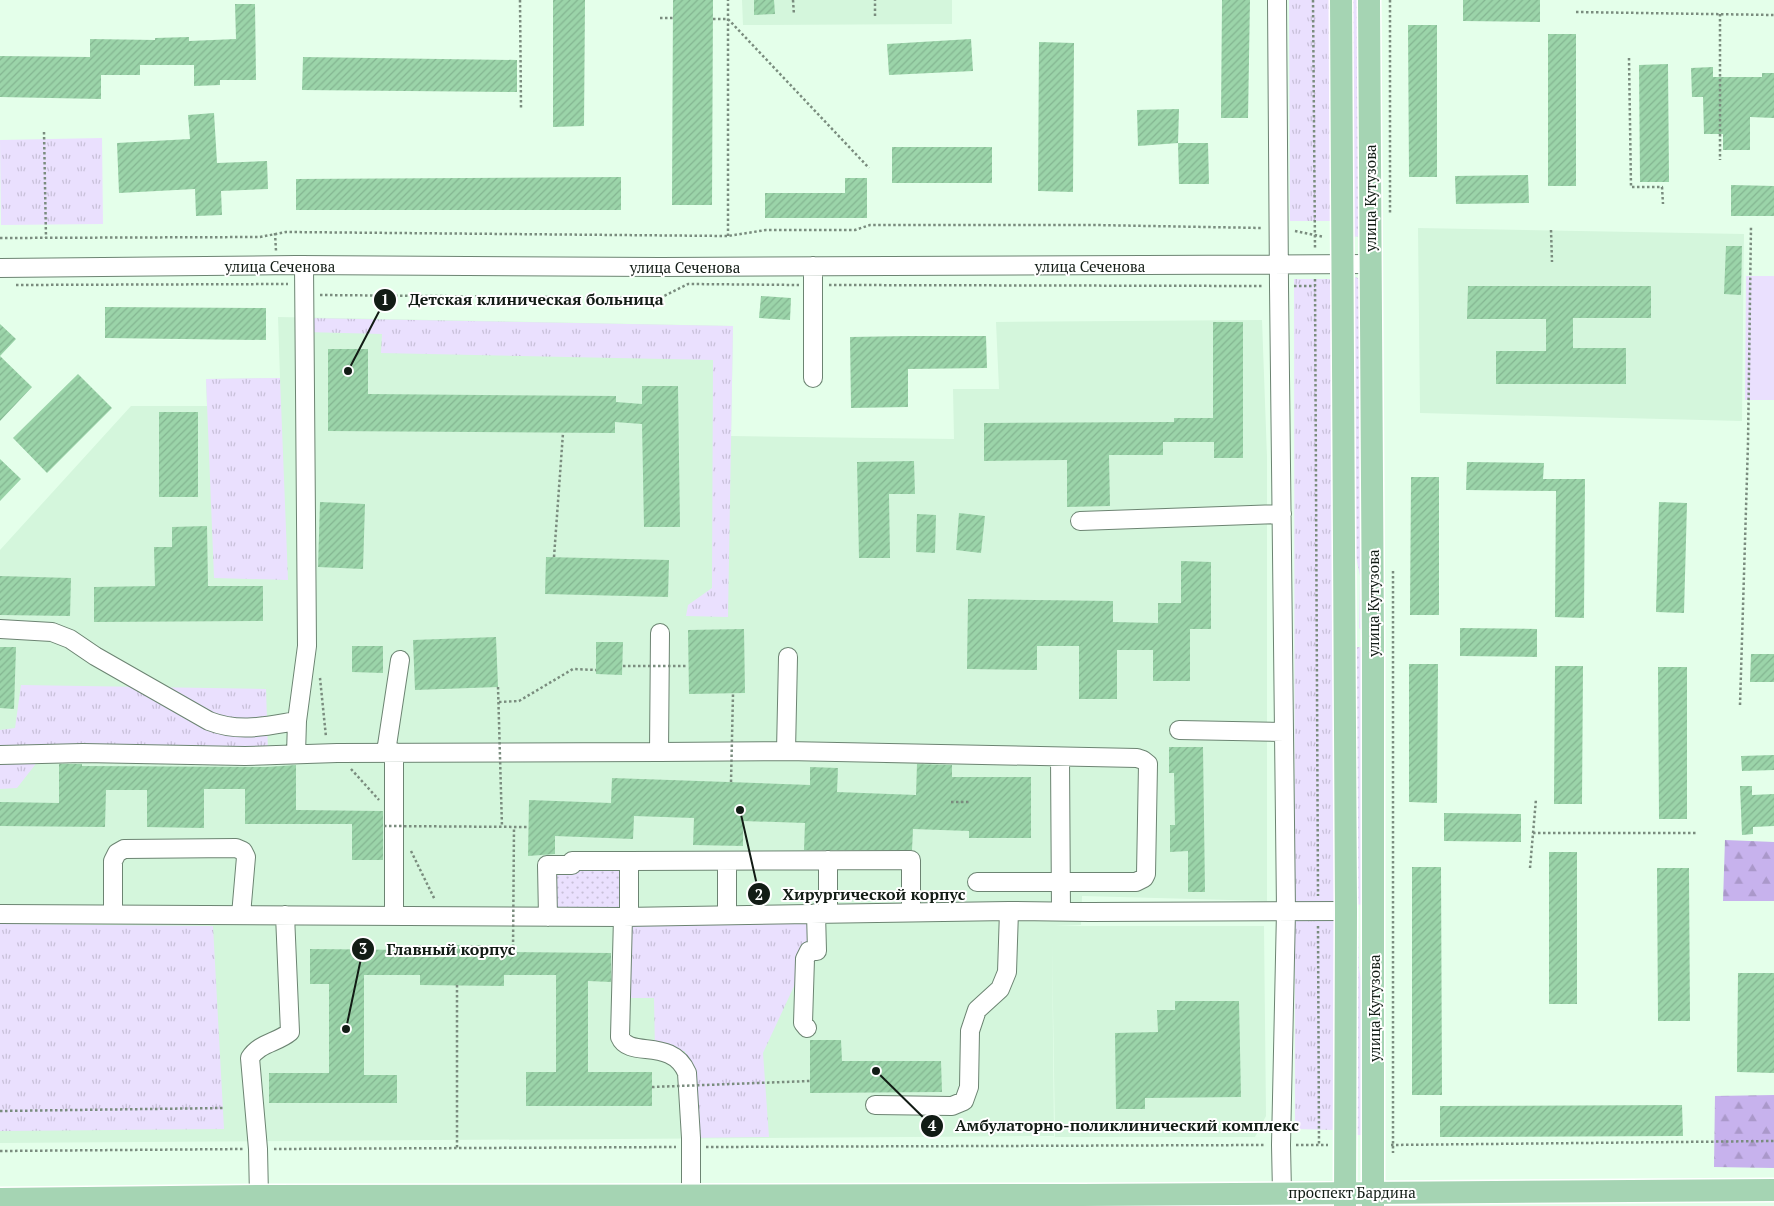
<svg xmlns="http://www.w3.org/2000/svg" width="1774" height="1206" font-family="'PT Serif',serif">
<style>
.built{fill:#d4f6dc}
.grass{fill:url(#grass-dots)}
.forest{fill:url(#forest-firs)}
.park{fill:url(#park-tufts)}
.pitch{fill:#eae0fe}
.building{fill:url(#building-hatch)}
.lines{fill:none;stroke-linecap:round;stroke-linejoin:round}
.minor-casing{stroke:#6c8472;stroke-width:20}
.major-casing{stroke:#fff;stroke-width:25}
.path{stroke:#7a8c7e;stroke-width:2.5;stroke-dasharray:2.5 2.5;stroke-linecap:butt}
.minor{stroke:#fff;stroke-width:18}
.major{stroke:#a5d4b3;stroke-width:22}
.path-bridge{stroke:#7a8c7e;stroke-width:2.5;stroke-dasharray:2.5 2.5;stroke-linecap:butt}
.labels{text-anchor:middle;dominant-baseline:central;stroke-width:4;stroke-linejoin:round;paint-order:stroke}
.street-label{font-size:15px;fill:#121c15;stroke:#fff}
.leader{fill:none;stroke:#121c15;stroke-width:2}
.callout-dot{fill:#121c15;stroke:#fff;stroke-width:2}
.mark-label{font-size:15px;text-anchor:middle;font-weight:bold;fill:#fff}
.callout-label{font-size:16px;text-anchor:middle;font-weight:bold;fill:#121c15;stroke:#fff;stroke-width:4;stroke-linejoin:round;paint-order:stroke}
</style>
<defs>
<pattern id="grass-dots" width="8" height="8" patternUnits="userSpaceOnUse" patternTransform="scale(1.25)"><rect width="8" height="8" fill="#eae0fe"/><path d="M2 2h.1M6 6h.1" fill="none" stroke="#c8c0d9" stroke-width="1.8" stroke-linecap="round"/></pattern>
<pattern id="forest-firs" width="22" height="20" patternUnits="userSpaceOnUse" patternTransform="scale(1.25)"><rect width="22" height="20" fill="#c7b2ed"/><path d="M5 1l3.5 6h-7zM16 11l3.5 6h-7z" fill="#aa98ca"/></pattern>
<pattern id="park-tufts" width="24" height="20" patternUnits="userSpaceOnUse" patternTransform="scale(1.25)"><rect width="24" height="20" fill="#eae0fe"/><path d="M3 7l-1-3M5 7V3M7 7l1-3M15 17l-1-3M17 17v-4M19 17l1-3" fill="none" stroke="#c8c0d9"/></pattern>
<pattern id="building-hatch" width="6" height="6" patternUnits="userSpaceOnUse" patternTransform="scale(1.25)"><rect width="6" height="6" fill="#9bd4a9"/><path d="M-1 1l2-2M0 6l6-6M5 7l2-2" fill="none" stroke="#84b591"/></pattern>
</defs>
<rect width="100%" height="100%" fill="#e4ffea"/>
<path class="built" d="M742 0H952V24L743 25Z
M1418 228 1744 234 1742 421 1420 413Z
M278 317 733 326 731 436 954 439 953 389H999L996 322 1262 320 1267 457V901L1082 896 1081 925 1054 926H1264L1266 1116 1255 1137H1055L1052 940 1054 1136 0 1143V550L131 406H207L206 379 280 378Z"/>
<path class="grass" d="M1351 0H1363L1362 236 1353 237Z
M1356 277 1359 279 1363 632 1359 628 1360 576 1354 547 1353 279Z
M1358 647H1365L1363 905 1355 904 1354 649Z
M629 861V916L548 917 547 865Z
M1356 919 1358 922 1359 969 1365 998 1367 1135H1357L1353 920Z"/>
<path class="forest" d="M1725 840 1774 842V901H1723Z
M1774 1095V1168L1714 1167 1715 1096Z"/>
<path class="park" d="M1289 0H1332V221H1290Z
M102 138 103 224 1 225 0 140Z
M1294 279H1334L1335 1130 1295 1129Z
M305 318 733 326 728 617 686 616 688 605 712 588 713 360 381 353 382 334 305 332Z
M280 378 288 580 214 578 206 379Z
M21 685 266 689 268 752 49 747 17 788 0 789V730L15 728Z
M828 913 763 1053 769 1137 691 1138 685 1051 655 1052 654 998H622L623 917Z
M0 924 213 926 224 1129 0 1131Z"/>
<path class="pitch" d="M1746 276H1774V400H1745Z"/>
<path class="building" d="M553 0H585L584 126 553 127Z
M673 0H713L712 205H672Z
M754 0H774L775 14 754 15Z
M1222 0H1250L1248 118H1221Z
M1463 0H1540V22L1463 21Z
M235 4H255L256 80H220V85L194 86V65H140V75H101V99L0 97V56L90 57V39L155 40V38L189 37V41L236 39Z
M1408 25H1437V177H1409Z
M1548 34H1576V186H1548Z
M971 39 973 71 889 75 887 44Z
M1039 42 1074 43 1073 192 1038 191Z
M303 57 517 60V92L302 90Z
M1668 64 1669 182H1640L1639 65Z
M1713 67V77H1762V73H1774V118L1750 117V150H1723V134H1704L1703 97H1692L1691 68Z
M1179 109 1178 143 1138 146 1137 110Z
M214 113 217 163 267 161 268 189 221 191 222 215 196 216 195 189 119 193 117 143 190 139 188 115Z
M1178 143H1208L1209 184H1179Z
M892 147H992V183H892Z
M1528 175 1529 203 1456 204 1455 176Z
M621 177V210H296V179Z
M845 178H867V218H765V193H845Z
M1731 185 1774 186V216H1731Z
M1726 246H1742L1741 295 1724 294Z
M1468 286H1651V318H1573V348H1626V384H1496V351H1546V319H1467Z
M761 296 791 298 790 320 759 318Z
M105 307 266 308V340L105 338Z
M1213 322H1243V458H1214V442H1163V455H1109L1110 506 1067 507V460L984 461V423L1174 422V418H1213Z
M0 324 16 339 0 356Z
M908 336H986L987 368 908 369V407L851 408 850 337Z
M328 349H368V394L616 396V402L642 404V386H678L680 527H644L642 424 615 422V433L328 431Z
M0 356 32 387 0 421Z
M78 374 112 408 47 473 13 438Z
M159 412H198V497H159Z
M0 459 21 479 0 501Z
M914 461 915 494H889L890 558H859L857 462Z
M1467 462 1544 463 1543 479H1585L1584 618 1555 617 1556 491 1466 490Z
M1411 477H1439V615H1410Z
M320 502 365 504 363 569 318 567Z
M1659 502 1687 503 1684 613 1656 612Z
M959 513 985 516 981 553 956 550Z
M917 514 936 515 935 553 916 552Z
M207 526 208 586H263V621L94 622V587L155 586 154 547H172V527Z
M546 557 669 560 668 597 545 594Z
M1181 561 1211 562V629H1190V681H1153V650H1117V699H1079V646H1037V670L967 669 968 599 1113 601V622L1158 623V603H1181Z
M0 576 71 578 70 616 0 615Z
M1460 628 1537 629V657L1460 656Z
M744 629 745 693 689 694 688 630Z
M496 637 498 687 415 690 413 640Z
M596 642H623L622 675 596 674Z
M352 646H383V673L352 672Z
M0 647H16L14 709 0 708Z
M1751 654H1774V682H1750Z
M1409 664H1438L1437 803 1409 802Z
M1555 666H1583L1582 804H1554Z
M1658 667H1687V819H1659Z
M1169 747H1203L1205 892H1188V851L1170 852V825H1175L1174 773H1169Z
M1774 755V770L1742 771 1741 756Z
M59 764H82V766L266 767 296 765V810L383 811V860H352V824H245V789H204V828L147 827V790H106L105 827 0 826V802L59 803Z
M917 764 952 765V777H1031V838H969V831L913 829 912 850H804L805 823 743 821V846L693 845 694 818 634 816 633 839 555 836V854L528 856 529 800 611 803 612 778 810 785V767L838 768 837 792 916 795Z
M1740 786H1752V795L1774 794V826L1753 827V834L1742 835Z
M1444 813 1521 814V842L1444 841Z
M1549 852H1577V1004H1549Z
M1412 867H1441L1442 1095H1412Z
M1657 868H1689L1690 1021H1658Z
M414 945H498V952L611 953V982L588 981V1072H652V1106H526V1072H556V975H504V986L420 985V975H364V1075H397V1103H269V1073H329V984H310V949L414 950Z
M1738 973H1774V1073L1737 1072Z
M1175 1001H1239L1241 1097 1145 1098V1109H1116L1115 1033 1158 1032 1157 1010H1175Z
M810 1040H841L842 1061H941L942 1092 810 1093Z
M1682 1105 1683 1136 1440 1137V1106Z"/>
<g class="lines">
<defs>
<path id="minor" d="M1277 0 1279 286 1286 911 1281 1145 1282 1193
M813 266V378
M0 268 296 265 661 267 1370 264
M1080 521 1282 514
M0 629 52 632 70 639 95 656 209 721C240 733 266 726 297 721
M660 633 659 752 786 751 1137 758 1143 760 1148 764 1146 874 1144 878 1136 882H977
M1179 730 1284 732
M786 751 788 657
M386 752 400 660
M296 754 297 721 307 646 304 265
M0 755 83 753 245 756 337 753 659 752
M1060 757 1061 911
M828 860V913
M629 861 911 860V912
M727 861V915
M0 914 623 917
M113 914V861L117 853 124 849 236 848 243 851 246 857 241 915
M394 916V752
M548 917 547 865H572V861H629V917
M807 1028 803 1023 805 959 809 951H817L816 913
M875 1105 952 1106 964 1101 969 1087 970 1031 977 1010 1000 989 1007 972 1009 911
M691 1195V1138L687 1073C672 1037 629 1059 620 1037L623 917 1009 911 1090 912 1346 911
M259 1196 258 1149 250 1058C259 1043 277 1043 290 1032L285 915"/>
<path id="major" d="M1341 0 1346 911 1345 1206
M1369 0 1373 642V1206
M0 1199 259 1196 1082 1195 1774 1190"/>
</defs>
<use href="#minor" class="minor-casing"/>
<use href="#major" class="major-casing"/>
<path class="path" d="M520 0 521 108
M793 0 794 15
M1313 0 1315 248
M1390 0V213
M1576 12 1774 15
M1720 14V160
M875 16V0
M660 18H673
M713 19H728L869 168
M1629 58 1631 187H1662L1663 204
M44 132 46 238
M1551 230 1552 262
M1295 231 1324 237
M275 233 276 251
M728 236V0
M0 238 260 237 286 232 728 236 766 230H855L870 225H1094L1262 228
M1315 279 1318 896
M16 285 288 284
M829 285 1264 286
M1294 286H1315
M320 295 660 298 688 284 799 285
M554 557 563 433
M1393 571V1153
M320 678 326 737
M499 702 519 701 573 669 596 670
M1740 705 1748 443 1751 226
M351 769 379 800
M951 802H969
M1533 833H1696
M411 851 435 900
M1530 868 1536 799
M1318 926 1319 1145
M457 985V1148
M0 1111 223 1108
M1296 1145H1328
M1391 1145 1774 1141
M706 1147 1266 1145
M274 1149 676 1147
M0 1151 243 1149"/>
<use href="#minor" class="minor"/>
<use href="#major" class="major"/>
<path class="path-bridge" d="M623 666H688
M498 687 502 827
M731 782 733 694
M384 826 528 827
M513 952 514 827
M652 1087 810 1081"/>
</g>
<g class="labels">
<g class="street-label">
<text transform="translate(1370 198) rotate(-90)">улица Кутузова</text>
<text x="280" y="266">улица Сеченова</text>
<text x="1090" y="266">улица Сеченова</text>
<text x="685" y="267">улица Сеченова</text>
<text transform="translate(1373 603) rotate(-90)">улица Кутузова</text>
<text transform="translate(1374 1008) rotate(-90)">улица Кутузова</text>
<text x="1352" y="1192">проспект Бардина</text>
</g>
</g>
<path class="leader" d="M348 371L385 300M740 810L759 894M346 1029L363 949M876 1071L932 1126"/>
<g class="callout-dot">
<circle cx="348" cy="371" r="5"/>
<circle cx="740" cy="810" r="5"/>
<circle cx="346" cy="1029" r="5"/>
<circle cx="876" cy="1071" r="5"/>
<circle cx="385" cy="300" r="12"/>
<circle cx="759" cy="894" r="12"/>
<circle cx="363" cy="949" r="12"/>
<circle cx="932" cy="1126" r="12"/>
</g>
<g class="mark-label">
<text x="385" y="305">1</text>
<text x="759" y="900">2</text>
<text x="363" y="954">3</text>
<text x="932" y="1131">4</text>
</g>
<g class="callout-label">
<text x="536" y="305">Детская клиническая больница</text>
<text x="874" y="900">Хирургической корпус</text>
<text x="451" y="955">Главный корпус</text>
<text x="1127" y="1131">Амбулаторно-поликлинический комплекс</text>
</g>
</svg>
